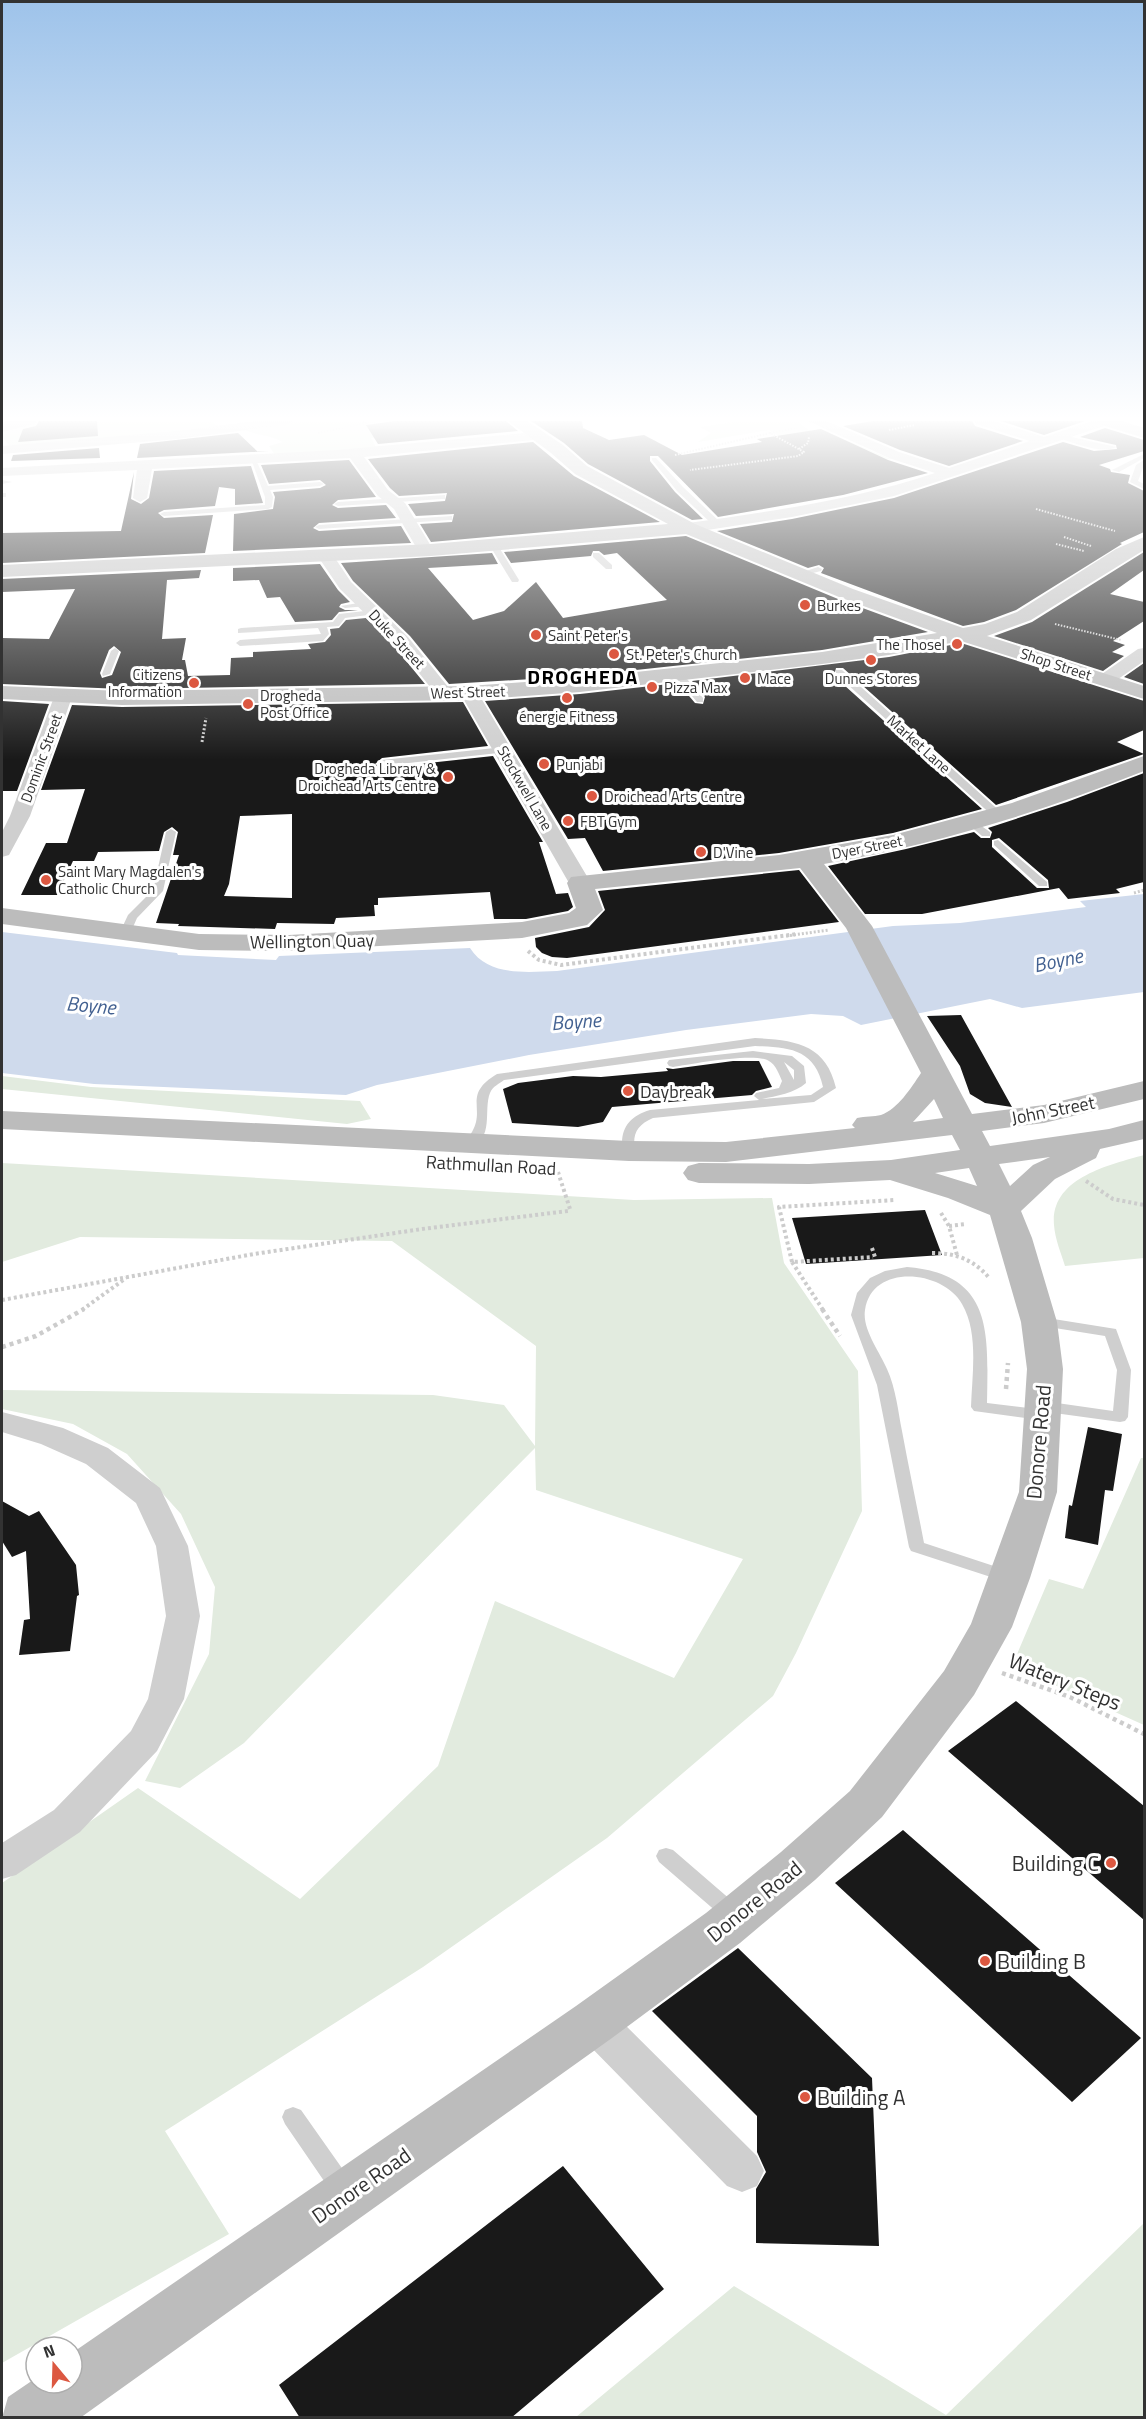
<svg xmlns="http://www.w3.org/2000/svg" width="1146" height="2419" font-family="'Titillium Web',sans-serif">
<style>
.green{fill:#e2ebdf}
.water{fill:#cfdaec}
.building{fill:#191919;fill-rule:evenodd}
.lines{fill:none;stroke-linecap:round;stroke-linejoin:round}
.path-far3{stroke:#ccc;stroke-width:2;stroke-dasharray:1.5 1.5;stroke-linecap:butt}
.path-far2{stroke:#ccc;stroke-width:3;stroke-dasharray:2 2;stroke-linecap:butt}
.path-far1{stroke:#ccc;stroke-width:4;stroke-dasharray:3 3;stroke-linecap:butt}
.path{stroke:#ccc;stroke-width:4.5;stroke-dasharray:4 4;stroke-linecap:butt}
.lane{fill:#cfcfcf;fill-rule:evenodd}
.street{fill:#cfcfcf;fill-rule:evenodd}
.secondary{fill:#bcbcbc;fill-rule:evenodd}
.poi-dot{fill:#dc5841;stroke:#fff;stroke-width:2}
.labels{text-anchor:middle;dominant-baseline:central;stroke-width:6;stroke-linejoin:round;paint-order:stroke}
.far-poi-label{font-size:15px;fill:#323232;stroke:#fff;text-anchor:start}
.far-street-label{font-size:15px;fill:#323232;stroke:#fff}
.street-label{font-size:18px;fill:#323232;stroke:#fff}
.poi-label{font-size:18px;fill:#323232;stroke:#fff;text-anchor:start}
.far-district-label{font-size:20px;font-weight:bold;letter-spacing:1.5px;fill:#000;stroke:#fff}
.water-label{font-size:20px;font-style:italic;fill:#436191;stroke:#fff}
.near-street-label{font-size:21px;fill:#323232;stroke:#fff}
.near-poi-label{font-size:21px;fill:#323232;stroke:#fff;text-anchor:start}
</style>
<rect width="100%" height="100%" fill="#fff"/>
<path class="green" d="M50 421H209L221 427 175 433 20 446 9 445 2 437 3 431Z
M294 421H382L369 424 389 437 371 438 377 449 275 455 269 446 283 442C267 434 259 436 243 429Z
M740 421H797L807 429 815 432H826L891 459 718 486 812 455 769 430 698 442 711 433 700 427Z
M2 1076 91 1087 360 1101 371 1119 347 1124 2 1089Z
M1144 1155V1258L1065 1266C1061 1253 1055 1239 1054 1225 1050 1178 1109 1165 1144 1155Z
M2 1163 634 1200 772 1198 784 1263 858 1371 862 1511 796 1653 773 1696 607 1838 423 1967 165 2131 229 2234 2 2363V1883L138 1788 300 1899 438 1766 495 1601 674 1678 743 1559 536 1490 535 1448 244 1743 180 1788 145 1781 209 1654 215 1587 181 1514 127 1454 73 1424 2 1409V1390L433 1395 504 1405 535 1446 536 1346 392 1241 80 1237 2 1262Z
M1141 1458H1144V1725L1012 1666 1049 1579 1083 1589Z
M1144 2223V2417H576L734 2286 946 2415Z"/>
<path class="water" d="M1144 894V992L1022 1008 990 999 861 1025 843 1016 811 1014 686 1030 529 1055 377 1085 346 1095 94 1084 2 1073V932L177 953 178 955 276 960 279 956 470 948C488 977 528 972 557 971L893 926 960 923 1086 907 1080 901Z"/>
<path class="building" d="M39 421H97L98 436 18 442 23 429 36 426Z
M395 421H506L518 431 378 444 366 425Z
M531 421H582L583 428 609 440 644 435 682 455 762 442 757 439 821 429 888 460 928 473 843 495 718 517 658 456H650V461L675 492 703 519 692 520 588 464 564 443Z
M873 421H972L975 426 1023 441 949 466 900 450 843 426Z
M1001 421H1085L1044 435Z
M1105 428 1144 440V451L1099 465 1110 469 1111 472 1130 475 1128 483 1144 491V532L1120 543 1122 544 1016 610 984 622 963 626 821 573 824 568 819 565 808 568 717 531 792 519 894 498 1063 442 1094 451 1117 449 1116 445 1080 437Z
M238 433 258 452 269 451 137 458 140 444Z
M533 442 574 476 660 522 431 542 420 524 452 522 454 514 416 516 408 504 445 501 447 493 399 496 390 488 368 459Z
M99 448 100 458 11 461 13 455Z
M349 460 376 497 338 500 332 505 338 508 386 505 396 518 319 523 313 528 319 531 401 526 411 543 233 551 234 514 273 509 275 497 273 492 320 488 326 485 320 480 269 484 261 465Z
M251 466 263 503 235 505V489L219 487 215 506 164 510 158 513 164 518 213 515 205 553 2 563V533L121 531 134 472 131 499 141 504 149 498 154 471Z
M686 536 838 599 928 632 822 650 580 676 449 684 410 636 353 581 341 563 492 553 498 564 428 568 473 620 504 611 536 582 563 618 667 600 617 553 604 555 599 551H593L591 556 511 563 504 552Z
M1144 552V570L1110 594 1144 602V621L1113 641 1125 645 1112 652 1124 656 1103 671 994 636 1032 622Z
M320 564 338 590 350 602 341 604 339 607 345 610H358L339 612 332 620 295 622 280 597 267 598 259 580 233 581V568Z
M201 570 199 578 167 580 162 639 186 638 182 660H185L188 676 230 675 231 658 253 657V652L311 649 308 644 325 642 331 635 330 629 339 628 346 620 366 618 394 646 425 684 122 689 2 684V638L49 639 75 589 2 592V579ZM114 646 121 652 112 675 102 678 100 673 109 650Z
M961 643 1144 701V730L1117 742 1144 754 996 805 843 668H836L834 676 982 809 893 833 779 853 603 871 585 838 568 839 485 701 580 694 678 683 695 703 703 704 705 697 692 681 889 657Z
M1144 663V684L1124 677Z
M2 701 49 704 17 791H2Z
M463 702 488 746 382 758 375 764 382 768 493 756 543 842H539L556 894 568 893 573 907 568 911 526 919H494L490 892 378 898V905H374L375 916 336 918 334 924 277 923 275 929 178 926 179 924 156 923 179 855H173L178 832 172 827 164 832 159 851 98 852 94 861H73L57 895H21L46 843H67L85 789 41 790 72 705 122 707ZM292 814V898L224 896 229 884 240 816Z
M1144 773V882L1116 889 1120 893 1068 899 1059 888 922 914H865L828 866 906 849 974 832 981 838H990L992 832 988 828 1067 802ZM999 838 1048 880 1049 888H1037L992 847V840Z
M799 870 839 922 567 958 552 957 542 953 536 947 535 938 589 927 605 910 598 891Z
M961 1015 1012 1107 985 1103 970 1094 960 1066 927 1016Z
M733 1061H759L772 1087 756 1091 752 1095 612 1107 603 1122 578 1127 512 1123 503 1089 518 1083 573 1076 601 1077 668 1071 666 1068 673 1069Z
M925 1210 942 1255 806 1264 792 1218Z
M1088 1427 1122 1434 1113 1491 1105 1490 1098 1545 1065 1538 1069 1505 1072 1506Z
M2 1501 29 1516 39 1511 76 1565 79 1595 77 1596 70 1651 19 1655 24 1620 30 1619 26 1551 12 1557 2 1541Z
M1016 1701 1144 1806V1920L948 1751Z
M903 1830 1141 2038 1072 2102 835 1883Z
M738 1948 872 2078 879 2246 756 2243V2189L766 2172 757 2152V2116L652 2011Z
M563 2166 664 2289 511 2418H300L279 2385Z"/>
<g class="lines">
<path class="path-far3" d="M889 430 915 425
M318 433 366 423 362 421
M770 433 797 428
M799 449 808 443 809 437
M675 455 770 433 804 452 798 456 690 470
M1036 509 1115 531
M1064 537 1091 546
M1056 544 1084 551
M1055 624 1121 640"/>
<path class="path-far2" d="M202 742 206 718
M1134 893 1144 890
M786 936 829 930"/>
<path class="path-far1" d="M528 951 539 960 561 965 797 934
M1086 1181 1113 1199 1144 1205
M941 1213 949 1226 957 1255
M949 1226 966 1224
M872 1248 875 1257
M932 1253C956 1253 975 1260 990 1279
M792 1262 779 1207 895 1200
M2 1300 254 1254 422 1229 568 1211 570 1209 558 1172
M82 1310 126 1278
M823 1310 792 1262 873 1257"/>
<path class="path" d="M822 1309 840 1336
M2 1347 36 1336 84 1309
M1006 1389 1008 1363
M1002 1673 1070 1697 1144 1734"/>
<path class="lane" d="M1058 434 1116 447C1101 455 1072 442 1056 437Z
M1144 454V458L1119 472 1112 470Z
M652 458H656L683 487 719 521V525H713L677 491 652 460Z
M251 459 256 460 268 486 320 482 324 484 320 486 270 490 273 497 272 507 268 509 164 516 160 514 164 512 265 505V497Z
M1144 460V465L1138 481 1144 484V489L1130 482 1136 465Z
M2 480 12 482 2 484Z
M2 493H6V497H2Z
M445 495V499H442L338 506 334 504 338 502Z
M452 516V520H449L319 529 315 527 319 525Z
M491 544H497L519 580 518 582H512L490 546Z
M593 553H599L612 565V569H606L593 557Z
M818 567 822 569 821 571 801 576 797 574Z
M364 602 368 604 367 606 345 608 341 606Z
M373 610H376V614L345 618 339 626 327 627 329 634 323 641 240 646 236 643 240 640 321 634 318 628 238 633V629L241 628 333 622 339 614Z
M115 648 119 651 110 674 103 676 102 674 111 651Z
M836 670H842L1003 814V818H995L836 674Z
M676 673H682L703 698V702H697L676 677Z
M504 747 509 750 507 752 382 766 377 763 382 760Z
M973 820 990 832V836H982L969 825V821Z
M171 829 176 832 163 891 137 918 130 934H122L120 932 128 915 153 890 166 832Z
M998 840 1047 882V886H1039L994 845V841Z
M755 1038C795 1040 826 1044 836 1088L814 1102 653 1118C637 1125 632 1134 635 1151L629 1155 623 1151C619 1130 629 1116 650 1110L759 1100 754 1096 756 1093 779 1088 782 1081C779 1074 776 1065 769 1061 756 1052 691 1064 673 1067L669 1066 667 1063 669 1060 753 1051 792 1056 804 1066 806 1083C795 1093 776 1096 762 1099L811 1095 823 1087C815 1049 789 1047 755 1046L504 1080C499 1084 493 1086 490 1093 483 1110 495 1140 469 1147L463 1143C465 1139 470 1136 472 1132 486 1108 462 1095 497 1074ZM784 1062 794 1070V1080Z
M907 1267C994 1274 988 1334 987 1403L1037 1409 1035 1406 1038 1402 1043 1401 1113 1411 1117 1370 1105 1336 1036 1325 1034 1322 1041 1317 1116 1329 1131 1370 1128 1417 1125 1421 1120 1422 1047 1412 1049 1415 1046 1419 1041 1420 974 1411 971 1407C972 1375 979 1333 962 1304 943 1270 872 1263 865 1310 862 1329 880 1352 887 1369 896 1389 898 1411 902 1431 909 1469 917 1506 924 1543L1012 1572 1014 1576 1012 1580 1006 1582 1000 1580 911 1551 909 1547 877 1385 851 1315 857 1293 870 1278 885 1271Z
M666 1848 673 1850 739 1907 742 1913 739 1919 732 1922 725 1919 659 1862 656 1856 659 1850Z
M293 2107 301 2110 351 2181 354 2189 351 2197 343 2200 335 2197 285 2124 282 2117 285 2110Z"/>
<path class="street" d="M255 421H293L286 425 177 439 2 454V446L177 431Z
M808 421H826L899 452 949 468 1030 441 976 424 974 421H994L1044 437 1092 421H1112L1110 424 894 496 792 517 688 533 683 531 680 528 683 525 688 523C772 511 855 500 935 473L889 458Z
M537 432 544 436 542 439 364 457 388 490 405 503 434 551 426 556 420 554 394 509 378 496 350 458 152 469 147 498 140 502 133 498 137 470 2 476V468L336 450Z
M327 553 333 555 351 582 408 637 453 693 450 697H438L396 644 340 589 319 558Z
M1144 648V661L1111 684H1099L1096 680 1099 676 1138 649Z
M469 688 475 689 478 693 591 883 588 888 580 889 572 888 569 883 460 693 463 689Z
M63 692 69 693 72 697 30 816 9 855 2 857V832L10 816 54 697 57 693Z
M2 1412 63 1428 108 1448 160 1488 188 1546 200 1616 184 1699 157 1751 80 1832 16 1875 2 1879V1843L54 1810 131 1731 148 1699 166 1616 156 1546 136 1503 86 1464 41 1444 2 1432Z
M594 2003 609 2009 757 2156 764 2171 757 2186 742 2192 727 2186 579 2035 573 2022 579 2009Z"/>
<path class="secondary" d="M7 421H37L35 424 2 432V422Z
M508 421H527L563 445 587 466 695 524 853 589 963 628 985 624 1017 612 1116 549 1144 537V550L1031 620 987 636 1144 686V699L961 641 889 655 822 664 580 692 469 700 122 705 2 699V686L122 691 469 686 580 678 822 652 937 633 839 597 686 534 431 556 2 577V565L431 544 668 524 575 474 551 453Z
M1097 421H1122L1144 428V438L1099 424Z
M1144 756V771C1041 812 934 845 824 864L872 926 972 1114 1044 1105 1144 1081V1099L1044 1123 982 1131 990 1146 1109 1129 1144 1120V1139L1100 1149 1096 1158 1055 1179 1021 1211 1032 1238 1057 1322 1063 1369 1057 1492 1030 1578 1012 1627 974 1695 882 1817 815 1880 740 1943 612 2038 80 2418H2L8 2397 36 2378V2383H72V2353L576 2006 706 1913 781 1852 850 1791 944 1671 971 1624 1019 1492 1027 1369 1021 1322 990 1215 948 1198 890 1180 809 1184 699 1183 688 1180 683 1173 688 1166 699 1163 809 1164 891 1160 960 1150 952 1135 726 1162 629 1161 2 1129V1111L629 1141 726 1142 855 1128 852 1125 857 1118C865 1116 874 1117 881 1115 898 1109 911 1088 921 1073L846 928 800 868 595 889 603 910 587 925 522 938 289 951 199 950 2 924V908L199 934 289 935 522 922 569 913 576 908 567 883 571 877 779 855 893 835 1012 803ZM934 1099 943 1118 913 1122ZM1050 1157 1033 1165 1010 1186 999 1164ZM969 1168 977 1186 935 1173Z"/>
</g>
<linearGradient id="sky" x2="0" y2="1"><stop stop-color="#9ec3ea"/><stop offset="0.55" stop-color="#fff"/><stop offset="1" stop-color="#fff" stop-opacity="0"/></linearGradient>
<rect width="1146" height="760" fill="url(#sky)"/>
<g class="poi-dot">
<circle cx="805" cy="605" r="6"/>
<circle cx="536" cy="635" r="6"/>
<circle cx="957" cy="644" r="6"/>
<circle cx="614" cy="654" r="6"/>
<circle cx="871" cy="660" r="6"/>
<circle cx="745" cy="678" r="6"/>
<circle cx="194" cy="683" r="6"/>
<circle cx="652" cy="687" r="6"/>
<circle cx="567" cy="698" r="6"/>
<circle cx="248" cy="704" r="6"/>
<circle cx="544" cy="764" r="6"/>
<circle cx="448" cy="777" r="6"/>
<circle cx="592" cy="796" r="6"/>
<circle cx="568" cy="821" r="6"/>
<circle cx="701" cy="852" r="6"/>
<circle cx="46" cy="880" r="6"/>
<circle cx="628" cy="1091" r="6"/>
<circle cx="1111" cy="1863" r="6"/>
<circle cx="985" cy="1961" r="6"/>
<circle cx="805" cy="2097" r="6"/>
</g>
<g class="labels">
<g class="far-poi-label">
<text x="817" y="605">Burkes</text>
<text x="548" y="635">Saint Peter's</text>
<text x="945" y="644" text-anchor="end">The Thosel</text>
<text x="626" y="654">St. Peter's Church</text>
<text x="182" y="674" text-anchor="end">Citizens<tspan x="182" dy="17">Information</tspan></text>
<text x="757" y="678">Mace</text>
<text x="871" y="678" text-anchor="middle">Dunnes Stores</text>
<text x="664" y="687">Pizza Max</text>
<text x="260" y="695">Drogheda<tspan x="260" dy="17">Post Office</tspan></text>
<text x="567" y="716" text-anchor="middle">énergie Fitness</text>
<text x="556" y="764">Punjabi</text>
<text x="436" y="768" text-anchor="end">Drogheda Library &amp;<tspan x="436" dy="17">Droichead Arts Centre</tspan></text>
<text x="604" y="796">Droichead Arts Centre</text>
<text x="580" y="821">FBT Gym</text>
<text x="713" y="852">D'Vine</text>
<text x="58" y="871">Saint Mary Magdalen's<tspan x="58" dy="17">Catholic Church</tspan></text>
</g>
<g class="far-street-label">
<text transform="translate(397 639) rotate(47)">Duke Street</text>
<text transform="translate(1056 664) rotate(18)">Shop Street</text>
<text transform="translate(468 692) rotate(-2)">West Street</text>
<text transform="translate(919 744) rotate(42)">Market Lane</text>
<text transform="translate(41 758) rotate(-70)">Dominic Street</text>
<text transform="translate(525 788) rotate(60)">Stockwell Lane</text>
<text transform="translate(867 847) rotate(-11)">Dyer Street</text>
</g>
<g class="street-label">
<text transform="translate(312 941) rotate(-1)">Wellington Quay</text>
<text transform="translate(1053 1110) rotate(-11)">John Street</text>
<text transform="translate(491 1165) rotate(3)">Rathmullan Road</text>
</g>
<g class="poi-label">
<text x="640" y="1091">Daybreak</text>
</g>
<g class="far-district-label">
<text x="583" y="676">DROGHEDA</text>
</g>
<g class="water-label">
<text transform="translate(1058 960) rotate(-12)">Boyne</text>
<text transform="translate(91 1005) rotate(5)">Boyne</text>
<text transform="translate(576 1021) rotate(-4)">Boyne</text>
</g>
<g class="near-street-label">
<text transform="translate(1038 1442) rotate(-85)">Donore Road</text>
<text transform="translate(1065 1681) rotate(22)">Watery Steps</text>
<text transform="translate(754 1901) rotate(-39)">Donore Road</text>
<text transform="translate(361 2185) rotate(-35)">Donore Road</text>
</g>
<g class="near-poi-label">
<text x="1099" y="1863" text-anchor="end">Building C</text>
<text x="997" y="1961">Building B</text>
<text x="817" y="2097">Building A</text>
</g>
</g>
<rect width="1146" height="2419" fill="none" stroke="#323232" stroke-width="6"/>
<g transform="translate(54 2365) rotate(341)"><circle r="28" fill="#ffffff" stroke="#adadad" stroke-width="1.5"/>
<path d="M0-4.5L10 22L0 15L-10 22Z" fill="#dc5841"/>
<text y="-9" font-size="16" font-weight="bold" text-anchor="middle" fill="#323232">N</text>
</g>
</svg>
